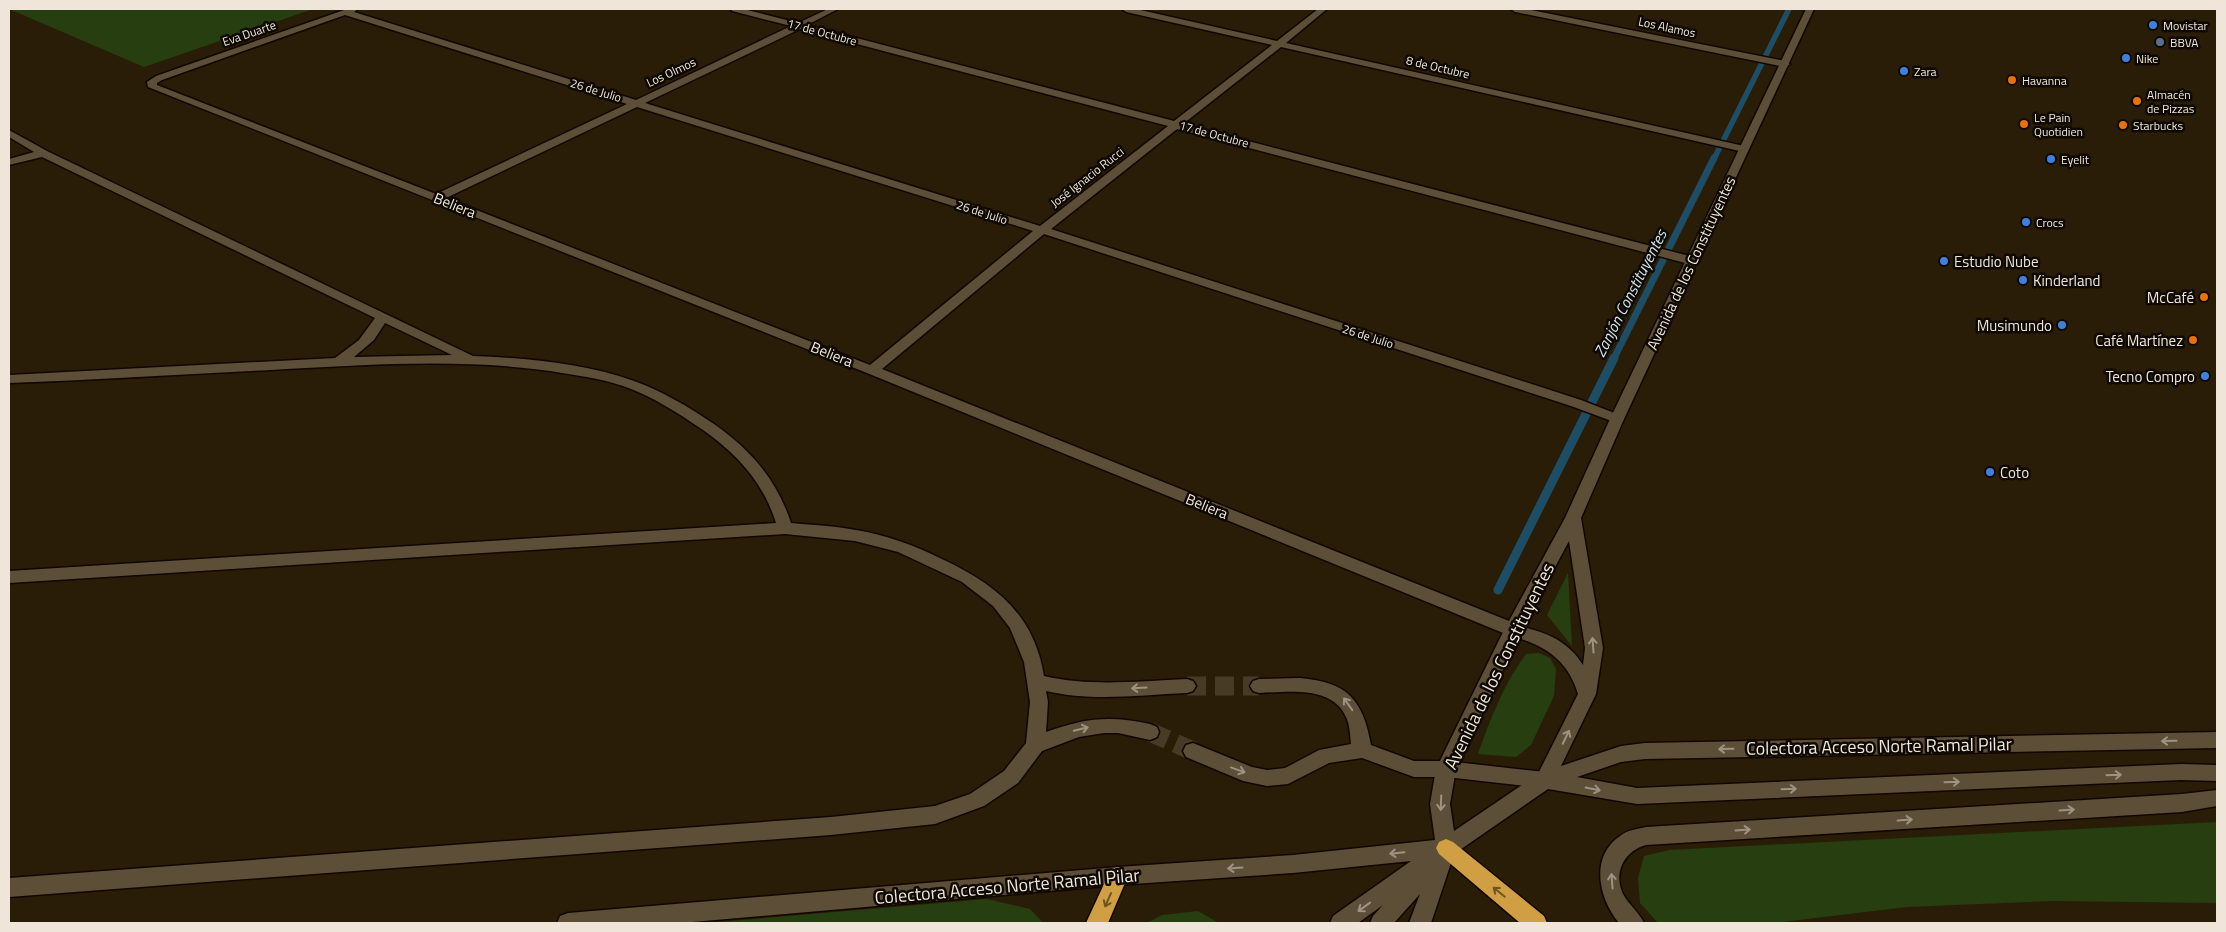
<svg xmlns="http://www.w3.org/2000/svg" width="2226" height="932" font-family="'Titillium Web',sans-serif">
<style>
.green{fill:#273e10}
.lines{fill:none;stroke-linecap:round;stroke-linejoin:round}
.stream-far2{stroke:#1e4d66;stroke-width:5.5}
.stream-far1{stroke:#1e4d66;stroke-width:7}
.stream{stroke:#1e4d66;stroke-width:9}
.street-tunnel{stroke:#483b26;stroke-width:19;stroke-dasharray:19 9;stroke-linecap:butt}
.street-casing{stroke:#120700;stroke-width:3}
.secondary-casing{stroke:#120700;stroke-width:3}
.highway-casing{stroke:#120700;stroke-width:3}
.street{fill:#5c4e37;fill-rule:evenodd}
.secondary{fill:#5c4e37;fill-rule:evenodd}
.highway{fill:#d09e43;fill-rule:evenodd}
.oneway{stroke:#9e9280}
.oneway2{stroke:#6f5422}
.shop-dot{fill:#3f7fe0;stroke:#0e0902;stroke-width:2}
.service-dot{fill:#5c6f8a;stroke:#0e0902;stroke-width:2}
.food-dot{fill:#e8710a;stroke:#0e0902;stroke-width:2}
.labels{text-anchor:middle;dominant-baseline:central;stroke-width:5;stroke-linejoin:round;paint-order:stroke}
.far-poi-label{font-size:12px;fill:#efe6d9;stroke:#0e0902;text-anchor:start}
.far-street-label{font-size:12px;fill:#efe6d9;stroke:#0e0902}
.street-label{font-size:15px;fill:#efe6d9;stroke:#0e0902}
.poi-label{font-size:15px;fill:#efe6d9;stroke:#0e0902;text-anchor:end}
.water-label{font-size:16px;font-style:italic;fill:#cfe4f0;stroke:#0e0902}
.near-street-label{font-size:18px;fill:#efe6d9;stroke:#0e0902}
</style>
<rect width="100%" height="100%" fill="#2a1d07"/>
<path class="green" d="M9 9H313L144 67Z
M1568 573 1572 646 1547 615Z
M1539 653 1550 658 1556 669 1554 696 1531 745 1516 757 1478 754C1490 720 1504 683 1526 654Z
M2217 822V903L2053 901 1907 907 1774 923H1658L1640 903 1638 878 1644 856 1669 850Z
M987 899 1030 909 1043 923H708Z
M1198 911 1219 923H1147L1162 915Z"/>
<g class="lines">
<path class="stream-far2" d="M1714 159 1789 9"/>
<path class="stream-far1" d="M1613 360 1714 158"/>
<path class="stream" d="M1498 590 1614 358"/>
<path class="street-tunnel" d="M1187 686H1259
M1150 732 1193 751"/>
<defs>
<path id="street" d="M347 9H358L354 12 636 100 791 26 732 11 731 9H744L798 23 828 9H838L807 25 1174 121 1272 45 1126 12 1122 9H1136L1277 41 1318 9H1327L1286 43 1744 146 1749 149 1744 152 1281 47 1183 124 1697 258 1699 261 1697 264H1689L1177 129 1051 229 1581 400 1622 416 1624 419 1622 422 1617 423 1571 406 1044 234 882 369 1519 625 1522 630 1519 635 1513 637 867 373 148 87 147 82 156 76ZM345 15 627 104 436 194 157 85V83L162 80ZM800 29 1168 126 1040 226 645 103ZM637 107 1033 231 870 365 446 198Z
M1511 9H1526L1785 61 1790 64 1785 67 1515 12Z
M9 130 47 151 473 356C526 358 584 363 634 381 662 391 689 407 714 424 751 450 777 480 791 523 813 525 835 526 856 530 886 535 914 545 942 559 995 584 1034 614 1044 676 1091 687 1139 681 1187 679L1193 681 1196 686 1193 691 1187 693C1140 695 1092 702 1046 691L1048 702 1046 732C1084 718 1110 715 1150 724L1157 727 1159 732 1157 737 1150 740 1118 733H1104L1079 737 1042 751 1018 783 984 806 935 824 831 835 9 897V878L831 817 935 806 970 794 1004 771 1026 743 1030 702 1024 662 1010 628 993 606 962 582 898 552 855 541 785 534 9 583V571L776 523C763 482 738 455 703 430 678 413 652 396 623 386 599 378 574 375 550 371 457 358 364 365 271 370 184 374 96 380 9 383V375L335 358 359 340 375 318 42 157 9 165V159L34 152 9 137ZM385 323 452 355 354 357 374 340Z
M1300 678C1347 682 1363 699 1371 745L1414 761H1446L1545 772 1552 774 1555 780 1552 786 1545 788 1446 777H1414L1362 758 1329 763 1288 784 1267 786 1243 781 1186 757 1183 751 1186 745 1193 743 1252 767 1267 770 1285 768 1319 750 1351 744C1350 735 1350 725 1346 717 1332 685 1288 692 1259 693L1253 691 1250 686 1253 681 1259 679Z
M1118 867 1125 869 1128 876 1125 883 1118 885 681 923H557L560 916 568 913Z"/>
<path id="secondary" d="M1806 9H1814L1624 419 1581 518 1603 648 1596 694 1561 766 1621 746 1645 743 2217 732V748L1645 759 1621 762 1577 777 1637 788 2181 764 2217 765V781L2181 780 1637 804 1548 789 1454 854 1431 923H1409L1420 894 1394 923H1370L1373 916 1383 905 1358 923H1330L1333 916 1411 861 1293 873 1118 885 1111 883 1108 876 1111 869 1118 867 1293 855 1435 840 1430 804 1436 769 1504 630 1565 518 1610 419ZM1569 541 1585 648 1583 665C1569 642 1548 633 1523 627ZM1518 638C1548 647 1569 663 1578 694L1538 774 1454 831 1450 804 1456 769Z
M2217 790V806L2182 812 1646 845C1624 851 1613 873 1623 894 1629 905 1639 912 1644 923H1619C1599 899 1589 857 1620 836 1627 830 1637 829 1646 827L2182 794Z"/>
<path id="highway" d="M1446 839 1453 842 1544 916 1547 923H1520L1439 854 1436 848 1439 842Z
M1118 867 1125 869 1128 876 1108 923H1086L1111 869Z"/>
</defs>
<use href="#street" class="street-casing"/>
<use href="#secondary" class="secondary-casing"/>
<use href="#highway" class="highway-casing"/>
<use href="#street" class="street"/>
<use href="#secondary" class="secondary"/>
<use href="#highway" class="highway"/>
</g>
<defs><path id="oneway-shaft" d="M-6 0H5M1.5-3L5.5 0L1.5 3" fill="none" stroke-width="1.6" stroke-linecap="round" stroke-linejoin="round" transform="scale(1.25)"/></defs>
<g class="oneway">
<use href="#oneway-shaft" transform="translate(1593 645) rotate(-94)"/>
<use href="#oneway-shaft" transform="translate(1139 688) rotate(177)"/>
<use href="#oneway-shaft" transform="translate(1348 704) rotate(-125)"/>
<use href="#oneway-shaft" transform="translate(1081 729) rotate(-14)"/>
<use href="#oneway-shaft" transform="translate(1566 737) rotate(-64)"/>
<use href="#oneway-shaft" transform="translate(2169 741) rotate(179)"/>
<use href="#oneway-shaft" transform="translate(1726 749) rotate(179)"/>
<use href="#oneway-shaft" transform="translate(1238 770) rotate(20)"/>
<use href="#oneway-shaft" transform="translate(2114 775) rotate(-2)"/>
<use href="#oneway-shaft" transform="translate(1952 782) rotate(-2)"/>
<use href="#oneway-shaft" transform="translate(1593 789) rotate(11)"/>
<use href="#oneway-shaft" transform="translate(1789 789) rotate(-2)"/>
<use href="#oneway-shaft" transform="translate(1441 803) rotate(92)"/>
<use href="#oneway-shaft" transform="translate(2067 810) rotate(-4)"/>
<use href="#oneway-shaft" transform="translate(1905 820) rotate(-4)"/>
<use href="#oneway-shaft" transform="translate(1743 830) rotate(-4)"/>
<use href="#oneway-shaft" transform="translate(1397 853) rotate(174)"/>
<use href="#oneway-shaft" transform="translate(1235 868) rotate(176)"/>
<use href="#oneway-shaft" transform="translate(1612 881) rotate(-94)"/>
<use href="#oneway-shaft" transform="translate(1364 907) rotate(144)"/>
</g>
<g class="oneway2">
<use href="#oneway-shaft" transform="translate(1499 892) rotate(-141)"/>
<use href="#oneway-shaft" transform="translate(1108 900) rotate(114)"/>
</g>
<g class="shop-dot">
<circle cx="2153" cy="25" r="5"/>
<circle cx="2126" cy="58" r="5"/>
<circle cx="1904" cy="71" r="5"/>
<circle cx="2051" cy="159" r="5"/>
<circle cx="2026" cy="222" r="5"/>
<circle cx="1944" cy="261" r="5"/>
<circle cx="2023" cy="280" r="5"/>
<circle cx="2062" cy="325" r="5"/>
<circle cx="2205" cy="376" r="5"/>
<circle cx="1990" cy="472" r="5"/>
</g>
<circle class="service-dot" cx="2160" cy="42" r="5"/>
<g class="food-dot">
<circle cx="2012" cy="80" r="5"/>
<circle cx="2137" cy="101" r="5"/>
<circle cx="2024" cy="124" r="5"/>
<circle cx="2123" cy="125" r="5"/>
<circle cx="2204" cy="297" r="5"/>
<circle cx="2193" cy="340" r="5"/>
</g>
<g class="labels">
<g class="far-poi-label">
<text x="2163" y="25">Movistar</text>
<text x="2170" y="42">BBVA</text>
<text x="2136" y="58">Nike</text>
<text x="1914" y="71">Zara</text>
<text x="2022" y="80">Havanna</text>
<text x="2147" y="94">Almacén<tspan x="2147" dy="14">de Pizzas</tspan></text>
<text x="2034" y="117">Le Pain<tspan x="2034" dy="14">Quotidien</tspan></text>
<text x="2133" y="125">Starbucks</text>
<text x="2061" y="159">Eyelit</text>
<text x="2036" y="222">Crocs</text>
</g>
<g class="far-street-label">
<text transform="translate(1667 27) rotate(12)">Los Alamos</text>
<text transform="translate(822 32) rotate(15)">17 de Octubre</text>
<text transform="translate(249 33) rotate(-19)">Eva Duarte</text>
<text transform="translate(1438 67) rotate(13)">8 de Octubre</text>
<text transform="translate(671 72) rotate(-25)">Los Olmos</text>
<text transform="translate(596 90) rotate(17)">26 de Julio</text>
<text transform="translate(1214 134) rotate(15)">17 de Octubre</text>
<text transform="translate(1087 177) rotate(-38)">José Ignacio Rucci</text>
<text transform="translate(982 212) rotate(18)">26 de Julio</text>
<text transform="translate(1368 336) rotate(18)">26 de Julio</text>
</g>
<g class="street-label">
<text transform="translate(455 205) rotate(22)">Beliera</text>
<text transform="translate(1691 263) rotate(-65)">Avenida de los Constituyentes</text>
<text transform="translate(832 354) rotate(22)">Beliera</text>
<text transform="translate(1207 506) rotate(22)">Beliera</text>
</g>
<g class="poi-label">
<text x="1954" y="261" text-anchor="start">Estudio Nube</text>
<text x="2033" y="280" text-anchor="start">Kinderland</text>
<text x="2194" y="297">McCafé</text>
<text x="2052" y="325">Musimundo</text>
<text x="2183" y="340">Café Martínez</text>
<text x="2195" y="376">Tecno Compro</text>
<text x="2000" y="472" text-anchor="start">Coto</text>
</g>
<g class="water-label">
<text transform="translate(1630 293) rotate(-63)">Zanjón Constituyentes</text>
</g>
<g class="near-street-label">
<text transform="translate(1499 666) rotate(-64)">Avenida de los Constituyentes</text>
<text transform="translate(1879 746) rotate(-1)">Colectora Acceso Norte Ramal Pilar</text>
<text transform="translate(1007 886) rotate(-5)">Colectora Acceso Norte Ramal Pilar</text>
</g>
</g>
<rect width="2226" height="932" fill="none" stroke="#efe6d9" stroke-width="20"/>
</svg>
